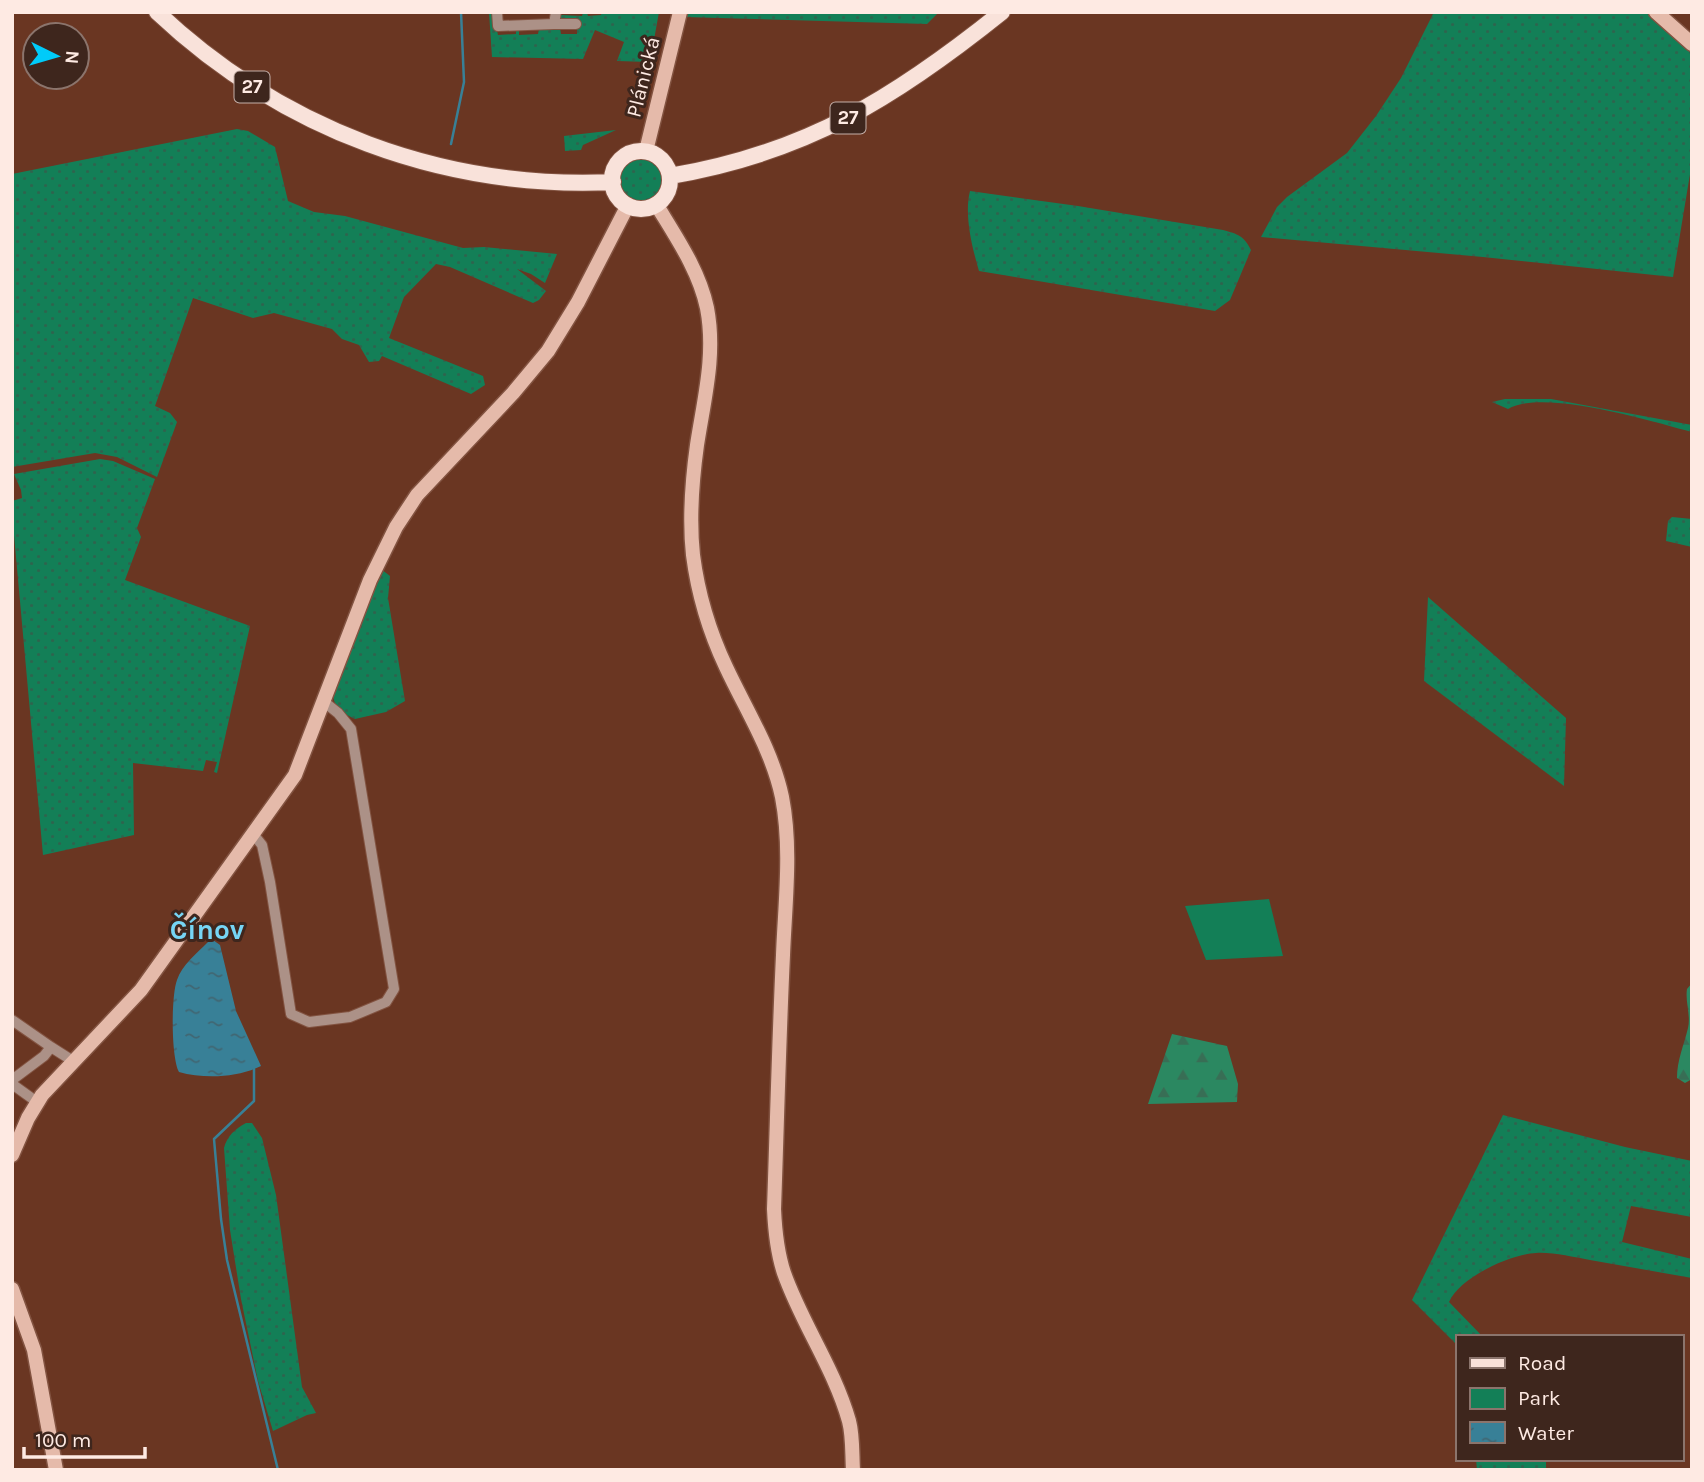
<svg xmlns="http://www.w3.org/2000/svg" width="1704" height="1482" font-family="Karla,sans-serif">
<style>
.green{fill:url(#green-dots)}
.forest{fill:url(#forest-firs)}
.pitch{fill:#137f57}
.water{fill:url(#water-ripples)}
.lines{fill:none;stroke-linecap:round;stroke-linejoin:round}
.stream{stroke:#388097;stroke-width:2.5}
.street-casing{stroke:#825341;stroke-width:12}
.secondary-casing{stroke:#825341;stroke-width:17}
.primary-casing{stroke:#825341;stroke-width:18}
.street{stroke:#ac9187;stroke-width:10}
.secondary{stroke:#e5baaa;stroke-width:14}
.primary{stroke:#f9e2da;stroke-width:16}
.labels{text-anchor:middle;dominant-baseline:central;stroke-width:6;stroke-linejoin:round;paint-order:stroke}
.shield{fill:#3e261d;stroke:#c4afa8;stroke-width:2}
.shield-label{font-size:19px;font-weight:bold;fill:#feeae3}
.street-label{font-size:21px;fill:#feeae3;stroke:#3e261d}
.district-label{font-size:28px;font-weight:bold;fill:#76d5f5;stroke:#3e261d}
</style>
<defs>
<pattern id="green-dots" width="8" height="8" patternUnits="userSpaceOnUse" patternTransform="scale(1.75)"><rect width="8" height="8" fill="#137f57"/><path d="M2 2h.1M6 6h.1" fill="none" stroke="#2d654e" stroke-width="1.8" stroke-linecap="round"/></pattern>
<pattern id="forest-firs" width="22" height="20" patternUnits="userSpaceOnUse" patternTransform="scale(1.75)"><rect width="22" height="20" fill="#2b8861"/><path d="M5 1l3.5 6h-7zM16 11l3.5 6h-7z" fill="#386e55"/></pattern>
<pattern id="water-ripples" width="26" height="14" patternUnits="userSpaceOnUse" patternTransform="scale(1.75)"><rect width="26" height="14" fill="#388097"/><path d="M2 4q2-2 4 0t4 0M15 11q2-2 4 0t4 0" fill="none" stroke="#416672"/></pattern>
</defs>
<rect width="100%" height="100%" fill="#6a3622"/>
<path class="green" d="M489 12H493L498 35 516 34V28H519V35L538 34 539 29 560 28 561 34H577V28L560 20V15L582 16 583 13H587L588 16 601 15 602 12H659L650 62 617 61 624 42 595 30 583 59 492 57Z
M685 12H939L927 24 684 17Z
M1434 12H1648L1692 50V162L1673 277 1483 257 1261 237 1277 207 1287 197 1347 153 1376 116 1401 78Z
M237 129 248 131 275 147 288 201 314 212 345 216 463 248 484 247 557 254 545 283 531 274 517 269 546 291 539 300 533 303 450 267 436 264 404 297 389 338 483 376 485 385 471 394 382 356 379 361 369 362 359 345 342 339 332 329 274 313 253 318 193 298 155 406 170 413 177 422 157 477 117 457 95 453 12 467V174Z
M616 130 583 145 581 150 565 151 564 136Z
M619 179a22 22 0 1 1 44 0a22 22 0 1 1-44 0Z
M970 191 1078 206 1223 230C1238 234 1244 236 1251 250L1230 300 1215 311 979 271C972 247 964 215 970 191Z
M1505 399H1551L1692 425V432C1651 421 1543 388 1508 409L1492 402Z
M100 459 113 461 155 479 137 528 141 537 125 580 250 626 217 773 214 772 217 762 206 760 203 771 133 763 134 835 43 855 12 513V501L22 498 21 490 14 474Z
M1672 517 1692 519V547L1666 541 1668 521Z
M381 569 390 576 388 598 405 701 386 712 355 719C343 713 334 709 333 694Z
M1428 597 1566 718 1564 786 1424 681Z
M1503 1115 1625 1147 1692 1161V1217L1631 1206 1622 1242 1692 1259V1278C1658 1272 1624 1266 1590 1260 1572 1257 1553 1252 1536 1253 1510 1254 1459 1278 1449 1302L1483 1337H1457V1345L1412 1300Z
M246 1123H252L262 1138 276 1195 302 1387 316 1413 307 1415 273 1431 258 1381 241 1299 230 1230 224 1148C227 1136 235 1129 246 1123Z
M1476 1459H1546V1470H1477Z"/>
<path class="forest" d="M1692 983V1079L1685 1083 1677 1078C1677 1060 1684 1045 1688 1028 1691 1015 1685 1002 1687 989Z
M1172 1034 1227 1046 1238 1084 1237 1102 1148 1104Z"/>
<path class="pitch" d="M1269 899 1283 956 1206 960 1185 906Z"/>
<path class="water" d="M213 940 220 945 236 1011 261 1066C237 1078 204 1079 179 1072 171 1057 171 996 177 980 182 965 197 953 208 942Z"/>
<g class="lines">
<path class="stream" d="M451 144 464 82 461 12
M254 1069V1101L214 1139 221 1219 227 1260 278 1470"/>
<defs>
<path id="street" d="M497 12 498 26 554 24
M556 12 554 24H576
M254 835 262 845 270 882 291 1014 309 1022 350 1017 386 1002 394 989 351 729 338 713 323 701
M12 1020 51 1047
M12 1080 44 1056 51 1047 73 1061
M12 1084 37 1102"/>
<path id="secondary" d="M1656 12 1692 44
M646 151 680 12
M656 204C676 237 699 270 707 308 716 355 704 399 697 445 692 481 689 518 693 555 698 594 709 631 726 667 746 710 772 750 782 797 792 849 785 903 783 955 779 1040 777 1124 774 1209 775 1231 777 1252 784 1273 802 1324 834 1368 849 1421 853 1436 852 1454 853 1470
M12 1155 28 1118 42 1095 141 990 295 775 370 580 396 527 417 495 513 393 548 351 578 302 628 205
M12 1289 34 1350 56 1470"/>
<path id="primary" d="M157 12C281 129 443 190 613 182
M612 180a29 29 0 1 1 58 0a29 29 0 1 1-58 0Z
M670 176C807 153 896 97 1002 12"/>
</defs>
<use href="#street" class="street-casing"/>
<use href="#secondary" class="secondary-casing"/>
<use href="#primary" class="primary-casing"/>
<use href="#street" class="street"/>
<use href="#secondary" class="secondary"/>
<use href="#primary" class="primary"/>
</g>
<g class="labels">
<g class="shield">
<rect x="234.5" y="71.5" width="35" height="31" rx="5"/>
<rect x="830.5" y="102.5" width="35" height="31" rx="5"/>
</g>
<g class="shield-label">
<text x="252" y="87">27</text>
<text x="848" y="118">27</text>
</g>
<g class="street-label">
<text transform="translate(643 77) rotate(-76)">Plánická</text>
</g>
<g class="district-label">
<text x="207" y="929">Čínov</text>
</g>
</g>
<rect width="1704" height="1482" fill="none" stroke="#feeae3" stroke-width="28"/>
<rect x="1456" y="1335" width="228" height="126" fill="#3e261d" stroke="#8b746c" stroke-width="2"/>
<rect x="1470" y="1358" width="35" height="10" fill="#f9e2da" stroke="#8b746c" stroke-width="2"/>
<text x="1518" y="1370" font-size="21" fill="#feeae3">Road</text>
<rect x="1470" y="1388" width="35" height="21" fill="#137f57" stroke="#8b746c" stroke-width="2"/>
<text x="1518" y="1405" font-size="21" fill="#feeae3">Park</text>
<rect x="1470" y="1422" width="35" height="21" fill="url(#water-ripples)" stroke="#8b746c" stroke-width="2"/>
<text x="1518" y="1440" font-size="21" fill="#feeae3">Water</text>
<g transform="translate(56 56) rotate(95)"><circle r="33" fill="#3e261d" stroke="#8b746c" stroke-width="2"/>
<path d="M0-5L12 26L0 18L-12 26Z" fill="#00cbf9"/>
<text y="-10" font-size="19" font-weight="bold" text-anchor="middle" fill="#feeae3">N</text>
</g>
<path d="M24 1447v10h121v-10" fill="none" stroke="#feeae3" stroke-width="3.5"/>
<text x="35" y="1447" font-size="21" fill="#feeae3" stroke="#3e261d" stroke-width="5" paint-order="stroke">100 m</text>
</svg>
